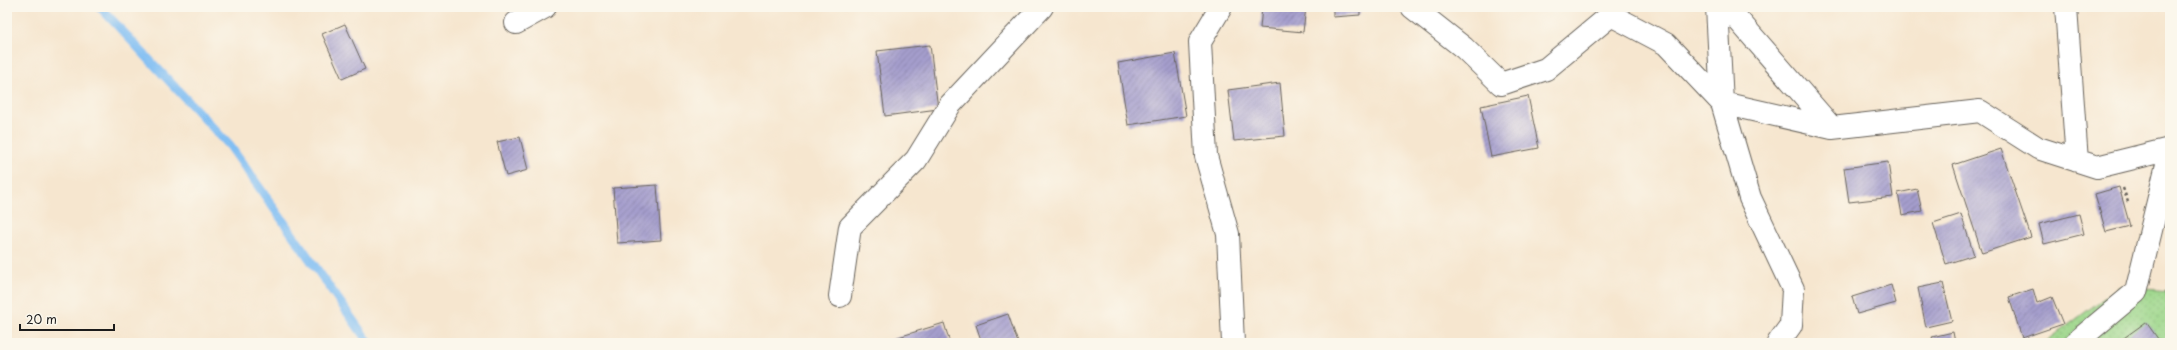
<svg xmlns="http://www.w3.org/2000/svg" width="2177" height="350" font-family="'Playpen Sans',sans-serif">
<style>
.grass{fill:url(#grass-dots);stroke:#5c7952}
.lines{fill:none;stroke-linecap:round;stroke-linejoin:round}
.stream{stroke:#80bef3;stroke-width:9}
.building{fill:url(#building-hatch)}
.minor-casing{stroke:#68635b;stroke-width:24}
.path{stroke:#68635b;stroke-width:2.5;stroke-dasharray:3 3;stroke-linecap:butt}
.minor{stroke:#fff;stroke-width:22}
</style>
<defs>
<pattern id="grass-dots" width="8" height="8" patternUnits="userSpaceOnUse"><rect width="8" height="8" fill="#9bd689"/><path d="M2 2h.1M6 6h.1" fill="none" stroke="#85b776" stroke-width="1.8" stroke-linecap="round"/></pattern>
<pattern id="building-hatch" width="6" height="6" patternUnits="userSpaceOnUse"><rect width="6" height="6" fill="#a59ecd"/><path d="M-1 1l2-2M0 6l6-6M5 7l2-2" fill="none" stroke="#8680a6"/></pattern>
</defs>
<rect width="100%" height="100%" fill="#fbf7ec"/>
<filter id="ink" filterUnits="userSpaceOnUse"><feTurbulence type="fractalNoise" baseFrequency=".025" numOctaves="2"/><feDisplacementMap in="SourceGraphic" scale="8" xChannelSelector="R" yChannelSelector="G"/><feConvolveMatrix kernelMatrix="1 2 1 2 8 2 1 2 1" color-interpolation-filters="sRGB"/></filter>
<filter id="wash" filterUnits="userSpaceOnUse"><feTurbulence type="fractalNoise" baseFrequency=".012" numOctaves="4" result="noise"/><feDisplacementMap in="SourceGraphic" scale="16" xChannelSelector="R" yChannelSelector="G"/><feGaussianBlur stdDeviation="0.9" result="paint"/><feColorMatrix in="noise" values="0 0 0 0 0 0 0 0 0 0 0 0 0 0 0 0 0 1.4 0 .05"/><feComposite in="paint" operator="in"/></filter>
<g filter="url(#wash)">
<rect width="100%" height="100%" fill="#f6e6cf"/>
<path class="grass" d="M2119 287 2170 291V343H2044Z"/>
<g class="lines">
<path class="stream" d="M100 7 230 146 369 343"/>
</g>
<g id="blocks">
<path class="building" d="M1262 7H1306L1303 32 1260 28Z
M1333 7H1360V15L1333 17Z
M345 24 365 69 342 79 322 34Z
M930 45 938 109 885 116 877 51Z
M1175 53 1186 116 1128 125 1118 63Z
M1280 83 1285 136 1234 141 1228 90Z
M1528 96 1539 148 1491 157 1481 106Z
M520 137 528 170 506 176 497 142Z
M2001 149 2031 237 1982 253 1953 165Z
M1888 162 1893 197 1849 202 1844 168Z
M657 185 661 240 617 243 613 188Z
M2119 187 2130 226 2106 232 2095 194Z
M1917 189 1922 211 1902 215 1898 193Z
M1961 214 1974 255 1946 264 1933 223Z
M2079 214 2084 234 2044 244 2039 224Z
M1943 283 1952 321 1926 327 1918 288Z
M1891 285 1896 303 1857 314 1852 297Z
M2033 289 2037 303 2052 297 2063 324 2022 338 2009 297Z
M1008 314 1018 343H982L976 325Z
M2146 322 2161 343H2117Z
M944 323 950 343H893L892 339Z
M1953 332 1955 343H1934L1932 337Z"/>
</g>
</g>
<g filter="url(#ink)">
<use href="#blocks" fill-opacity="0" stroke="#68635b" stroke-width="1"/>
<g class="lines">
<defs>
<path id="minor" d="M1221 7 1200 42 1206 156 1228 234 1233 343
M1412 7 1464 48 1501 84 1546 69 1611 15 1612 7
M1717 7 1722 103 1750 198 1793 289 1791 325 1778 343
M1727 7 1832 128
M2066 7 2077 161
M1611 15 1666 44 1722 103 1832 128 1980 111 2038 148 2097 167 2170 149
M516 23 545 7
M840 296 850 227 916 160 950 105 1042 7
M2075 343 2136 292 2170 152"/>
</defs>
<use href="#minor" class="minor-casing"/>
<path class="path" d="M2123 188 2128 202
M2166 291 2170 302"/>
<use href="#minor" class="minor"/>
</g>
</g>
<rect width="2177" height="350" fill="none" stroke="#fbf7ec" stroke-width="24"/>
<path d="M20 324v6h94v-6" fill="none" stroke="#1c1c1c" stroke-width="2"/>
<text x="26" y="324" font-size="12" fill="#1c1c1c" stroke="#fbf7ec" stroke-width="3" paint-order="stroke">20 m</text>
</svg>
